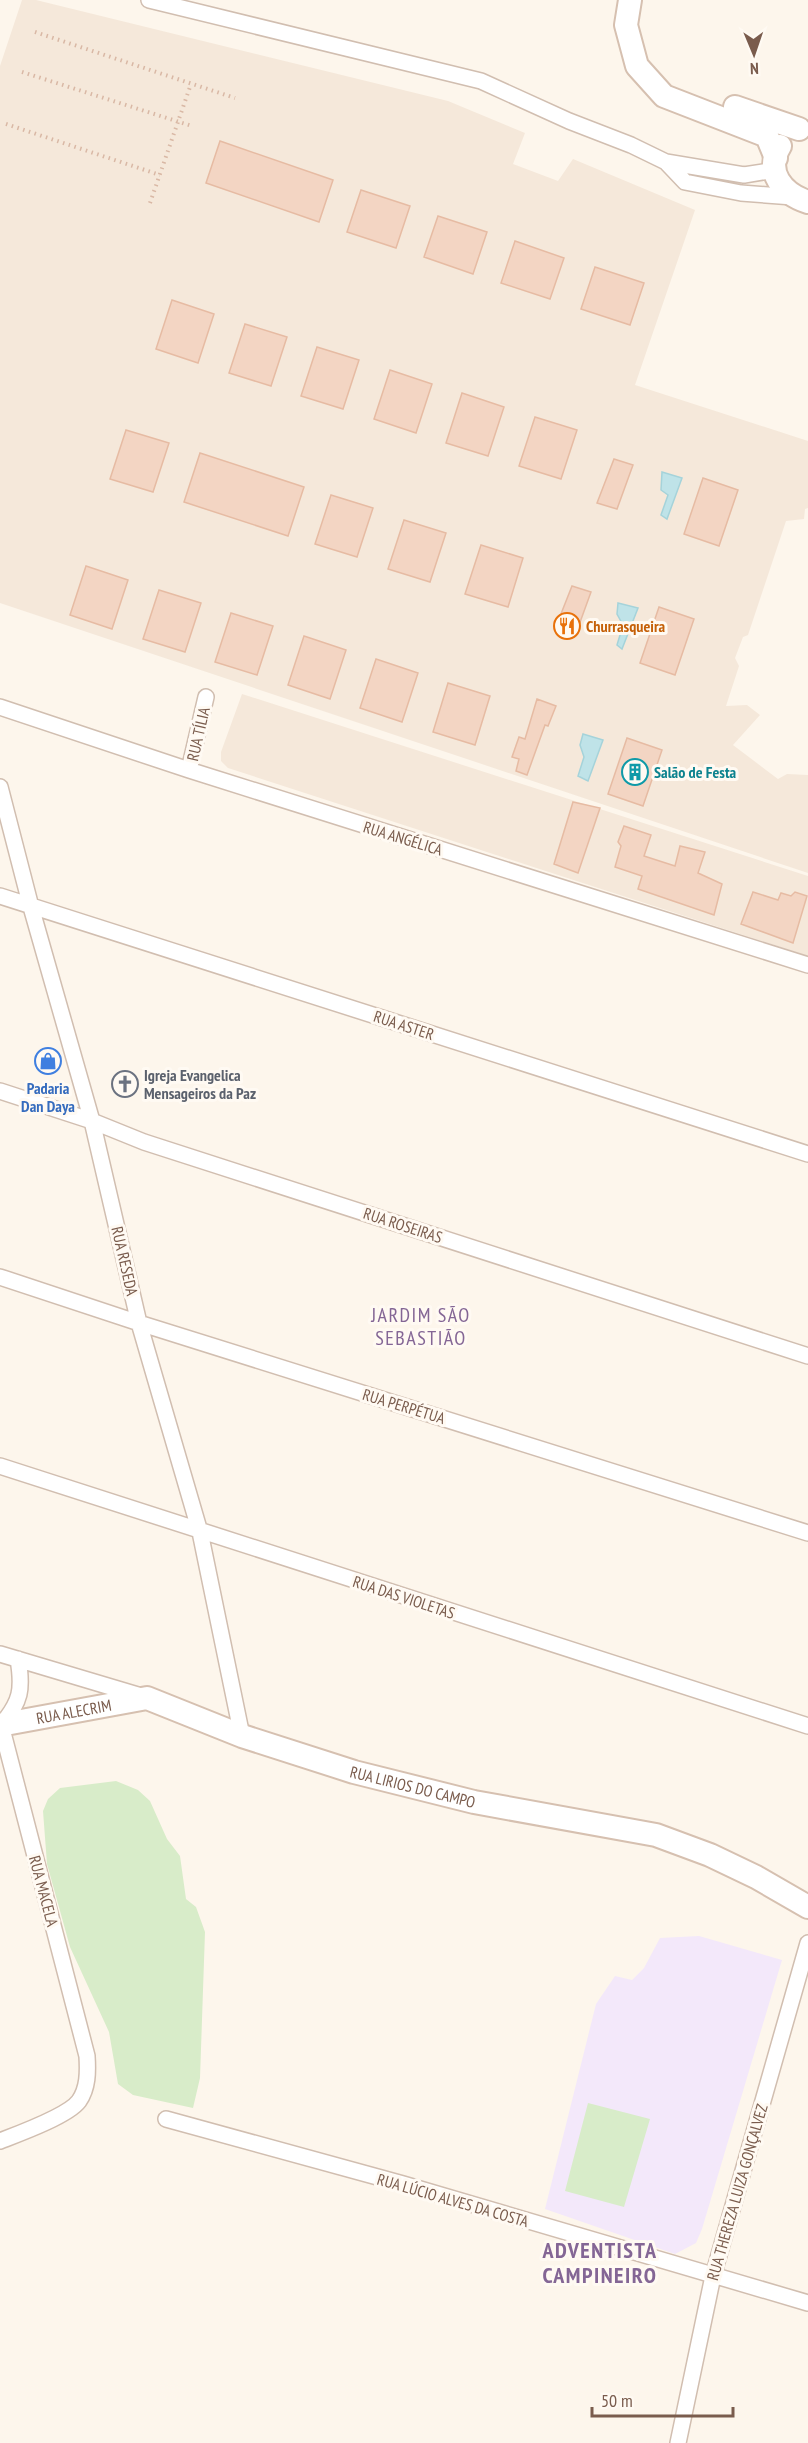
<svg xmlns="http://www.w3.org/2000/svg" width="808" height="2443" font-family="'PT Sans Narrow',sans-serif">
<style>
.residential{fill:#f5e8da}
.education{fill:#f3e8fa}
.green{fill:#d8ecc9}
.water{fill:#bfe3e8;stroke:#a5d3da;stroke-width:1.5}
.building{fill:#f3d5c3;stroke:#e6bba3;stroke-width:1.5}
.lines{fill:none;stroke-linecap:round;stroke-linejoin:round}
.street-casing{stroke:#d1beb0;stroke-width:18}
.secondary-casing{stroke:#d6c0b0;stroke-width:26}
.path{stroke:#d9b8a5;stroke-width:4;stroke-dasharray:1.5 4.5;stroke-linecap:butt}
.street{stroke:#fff;stroke-width:15}
.secondary{stroke:#fff;stroke-width:22}
.labels{text-anchor:middle;dominant-baseline:central;stroke-width:6;stroke-linejoin:round;paint-order:stroke}
.food-label{font-size:16px;font-weight:bold;fill:#c56008;stroke:#fffaf3;text-anchor:start}
.street-label{font-size:16px;fill:#7a5c4d;stroke:#fffaf3}
.culture-label{font-size:16px;font-weight:bold;fill:#0d838f;stroke:#fffaf3;text-anchor:start}
.worship-label{font-size:16px;font-weight:bold;fill:#5b616d;stroke:#fffaf3;text-anchor:start}
.shop-label{font-size:16px;font-weight:bold;fill:#366cbe;stroke:#fffaf3}
.quarter-label{font-size:20px;letter-spacing:1.5px;fill:#846695;stroke:#fffaf3}
.district-label{font-size:22px;font-weight:bold;letter-spacing:1.5px;fill:#846695;stroke:#fffaf3}
</style>
<rect width="100%" height="100%" fill="#fdf6ec"/>
<path class="residential" d="M22 0H36L448 101 525 133 513 164 558 181 573 159 695 210 635 385 808 441V508L805 509 804 519 786 521 748 635 743 637 735 658 739 666 726 706 747 705 760 715 733 745 778 779 787 774 808 775V873L0 603V66Z
M242 694 808 876V956L228 768 221 761V752Z"/>
<path class="education" d="M699 1936 782 1960 702 2229 696 2243 675 2254 545 2209 596 2004 615 1976 632 1980 644 1968 660 1938Z"/>
<path class="green" d="M116 1781 138 1790 150 1801 167 1839 180 1856 186 1899 196 1907 205 1932 200 2078 193 2108 133 2095 118 2084 109 2032 70 1947 47 1864 43 1811 48 1799 60 1788Z
M588 2103 650 2119 624 2207 565 2191Z"/>
<path class="water" d="M662 472 682 478 667 519 661 515 668 495 661 490Z
M618 603 638 608 622 649 617 645 623 625 617 614Z
M583 734 603 740 588 781 578 776 584 757 580 745Z"/>
<path class="building" d="M220 141 333 180 319 222 206 183Z
M361 190 410 206 396 248 347 232Z
M438 216 487 232 473 274 424 257Z
M515 241 564 258 550 299 501 283Z
M595 267 644 283 630 325 581 309Z
M172 300 214 314 198 363 156 349Z
M245 324 287 337 271 386 229 373Z
M317 347 359 360 343 409 301 396Z
M390 370 432 384 416 433 374 419Z
M462 393 504 407 488 456 446 443Z
M535 417 577 430 561 479 519 466Z
M126 430 169 443 153 492 110 479Z
M200 453 304 487 288 536 184 502Z
M614 459 633 465 617 509 597 503Z
M703 478 738 490 719 546 684 534Z
M331 495 373 508 357 557 315 544Z
M404 520 446 533 430 582 388 569Z
M481 545 523 558 508 607 465 594Z
M86 566 128 580 112 629 70 615Z
M572 586 591 592 575 636 555 629Z
M159 590 201 603 185 652 143 639Z
M659 607 694 619 675 675 640 663Z
M231 613 273 626 257 675 215 662Z
M304 636 346 650 330 699 288 685Z
M376 659 418 673 402 722 360 708Z
M448 683 490 696 475 745 433 732Z
M537 699 556 706 548 726 545 725 527 775 516 771 519 759 512 757 519 737 525 739Z
M627 738 662 750 643 806 608 794Z
M573 802 600 808 578 873 554 864Z
M624 826 651 835 644 856 675 866 680 846 705 852 698 873 722 884 714 915 638 889 642 876 615 867 621 846 618 842Z
M753 892 778 900 781 893 791 896 795 892 807 896 793 943 741 924Z"/>
<g class="lines">
<defs>
<path id="street" d="M149 0 481 81 569 121 631 145 666 162 744 175 775 170
M666 162 685 182 741 193 793 197
M0 707 189 770 808 965
M189 770 206 697
M0 787 31 907 92 1121 139 1323 200 1532 242 1736
M0 896 808 1154
M0 1091 92 1121 144 1142 808 1356
M0 1277 139 1323 808 1533
M0 1466 808 1726
M0 1654 141 1696
M166 2119 403 2184 808 2303
M0 2141C18 2134 68 2116 79 2101 88 2088 88 2072 87 2056L1 1725C21 1702 23 1689 18 1659
M678 2443 713 2276 808 1943"/>
<g id="secondary">
<path d="M630 0 626 25 637 66 664 96 767 136 776 158"/>
<path d="M735 107 799 129"/>
<path d="M780 146C764 172 783 194 808 202"/>
<path id="s1" d="M0 1725 147 1698 242 1736 354 1772 474 1802 656 1835 710 1855 756 1877 808 1907"/>
</g>
</defs>
<use href="#street" class="street-casing"/>
<use href="#secondary" class="secondary-casing"/>
<path class="path" d="M35 32 235 98
M22 72 192 126
M6 124 160 175
M150 203 191 84"/>
<use href="#street" class="street"/>
<use href="#secondary" class="secondary"/>
</g>
<defs>
<symbol id="restaurant-ring" viewBox="-11 -11 22 22"><circle r="9.5" fill="#fffaf3" stroke="#e8710a" stroke-width="1.5"/><path d="M-5-6h1v4h1v-4h1v4h1v-4h1v5L-1.5 .5V6h-2V.5L-5-1ZM5-6V6H3V1.5H1.5Q1.5-4 5-6Z" fill="#e8710a"/></symbol>
<symbol id="building-ring" viewBox="-11 -11 22 22"><circle r="9.5" fill="#fffaf3" stroke="#0f9aa8" stroke-width="1.5"/><path d="M-4-6H4V6H1V3H-1V6H-4ZM-2.5-4.3h1.7v1.8h-1.7ZM.8-4.3h1.7v1.8H.8ZM-2.5-1h1.7V.8h-1.7ZM.8-1h1.7V.8H.8Z" fill="#0f9aa8"/></symbol>
<symbol id="shop-ring" viewBox="-11 -11 22 22"><circle r="9.5" fill="#fffaf3" stroke="#3f7fe0" stroke-width="1.5"/><path d="M-5-2.5h2.3a2.7 3.5 0 0 1 5.4 0H5L5.5 6h-11ZM-1.5-2.5h3a1.5 2.3 0 0 0-3 0Z" fill="#3f7fe0"/></symbol>
<symbol id="church-ring" viewBox="-11 -11 22 22"><circle r="9.5" fill="#fffaf3" stroke="#6b7280" stroke-width="1.5"/><path d="M-1.2-6h2.4v3.5h3.3v2.4h-3.3V6h-2.4V-.1h-3.3v-2.4h3.3Z" fill="#6b7280"/></symbol>
</defs>
<g fill-rule="evenodd">
<use href="#restaurant-ring" x="552" y="611" width="30" height="30"/>
<use href="#building-ring" x="620" y="757" width="30" height="30"/>
<use href="#shop-ring" x="33" y="1046" width="30" height="30"/>
<use href="#church-ring" x="110" y="1069" width="30" height="30"/>
</g>
<g class="labels">
<g class="food-label">
<text x="586" y="626">Churrasqueira</text>
</g>
<g class="street-label">
<text transform="translate(198 734) rotate(-77)">RUA TÍLIA</text>
<text transform="translate(403 838) rotate(17)">RUA ANGÉLICA</text>
<text transform="translate(404 1025) rotate(18)">RUA ASTER</text>
<text transform="translate(403 1225) rotate(18)">RUA ROSEIRAS</text>
<text transform="translate(125 1261) rotate(77)">RUA RESEDA</text>
<text transform="translate(404 1406) rotate(17)">RUA PERPÉTUA</text>
<text transform="translate(404 1597) rotate(18)">RUA DAS VIOLETAS</text>
<text stroke="none"><textPath href="#s1" startOffset="75">RUA ALECRIM</textPath></text>
<text stroke="none"><textPath href="#s1" startOffset="430">RUA LIRIOS DO CAMPO</textPath></text>
<text transform="translate(44 1891) rotate(75)">RUA MACELA</text>
<text transform="translate(737 2192) rotate(-74)">RUA THEREZA LUIZA GONÇALVEZ</text>
<text transform="translate(453 2200) rotate(16)">RUA LÚCIO ALVES DA COSTA</text>
</g>
<g class="culture-label">
<text x="654" y="772">Salão de Festa</text>
</g>
<g class="worship-label">
<text x="144" y="1075">Igreja Evangelica<tspan x="144" dy="18">Mensageiros da Paz</tspan></text>
</g>
<g class="shop-label">
<text x="48" y="1088">Padaria<tspan x="48" dy="18">Dan Daya</tspan></text>
</g>
<g class="quarter-label">
<text x="421" y="1315">JARDIM SÃO<tspan x="421" dy="23">SEBASTIÃO</tspan></text>
</g>
<g class="district-label">
<text x="600" y="2250">ADVENTISTA<tspan x="600" dy="25">CAMPINEIRO</tspan></text>
</g>
</g>
<g transform="translate(754 54) rotate(178)" stroke="#fffaf3" stroke-width="4.5" paint-order="stroke">
<path d="M0-4.5L10 22L0 15L-10 22Z" fill="#7a5c4d"/>
<text y="-9" font-size="16" font-weight="bold" text-anchor="middle" fill="#7a5c4d">N</text>
</g>
<path d="M592 2407v9h141v-9" fill="none" stroke="#7a5c4d" stroke-width="3"/>
<text x="601" y="2407" font-size="18" fill="#7a5c4d" stroke="#fffaf3" stroke-width="4.5" paint-order="stroke">50 m</text>
</svg>
